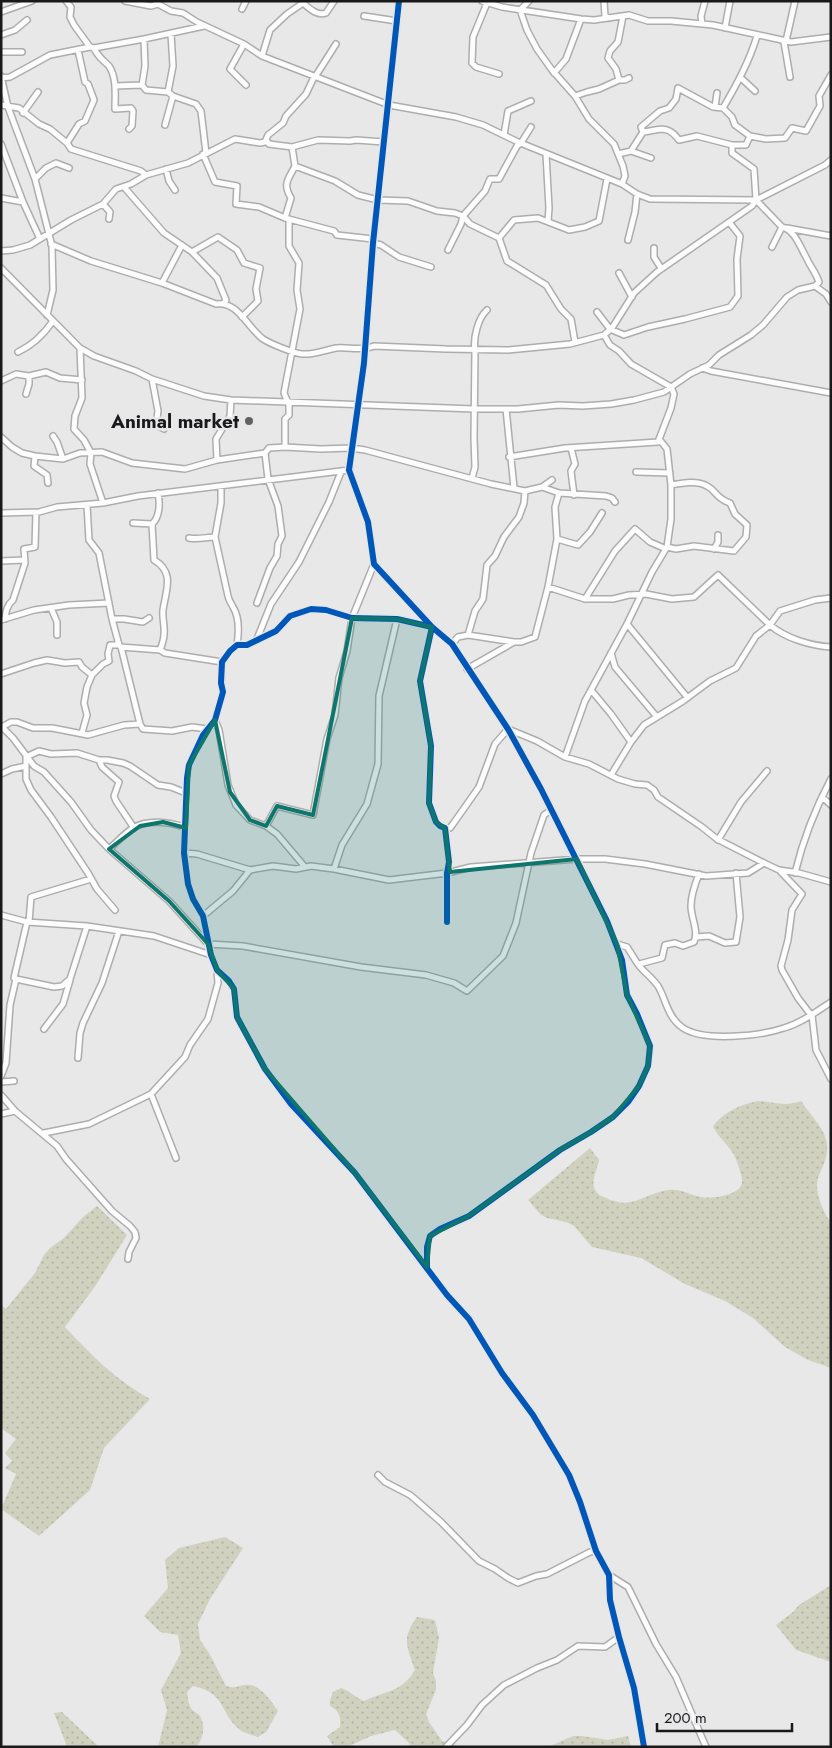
<svg xmlns="http://www.w3.org/2000/svg" width="832" height="1748" font-family="Jost,sans-serif">
<style>
.grass{fill:url(#grass-dots)}
.lines{fill:none;stroke-linecap:round;stroke-linejoin:round}
.minor-casing{stroke:#adadad;stroke-width:8}
.minor{stroke:#fcfcfc;stroke-width:5}
.cycleway-casing{stroke:#e7e7e9;stroke-width:9}
.cycleway{stroke:#0057b8;stroke-width:6}
.marked{fill:#0f766e;fill-opacity:0.2;stroke:#0f766e;stroke-width:4;stroke-linejoin:round}
.poi-dot{fill:#616161;stroke:#e7e7e9;stroke-width:2}
.labels{text-anchor:middle;dominant-baseline:central;stroke-width:5;stroke-linejoin:round;paint-order:stroke}
.poi-label{font-size:19px;font-weight:bold;fill:#191919;stroke:#e7e7e9;text-anchor:end}
</style>
<defs>
<pattern id="grass-dots" width="8" height="8" patternUnits="userSpaceOnUse" patternTransform="scale(1.25)"><rect width="8" height="8" fill="#d0d2bf"/><path d="M2 2h.1M6 6h.1" fill="none" stroke="#b2b4a4" stroke-width="1.8" stroke-linecap="round"/></pattern>
</defs>
<rect width="100%" height="100%" fill="#e8e8e8"/>
<path class="grass" d="M758 1101C773 1102 786 1107 801 1101 811 1117 830 1132 827 1152 826 1161 821 1170 818 1178 814 1190 823 1213 831 1222V1368L808 1360 785 1347 753 1318 725 1301 685 1284 641 1258 592 1247 574 1226 566 1222 547 1218 540 1214 528 1200 590 1148 599 1160C597 1171 589 1183 597 1193 599 1195 603 1197 606 1198 633 1211 644 1193 668 1190 680 1188 690 1195 701 1197 712 1199 739 1196 742 1183 743 1178 740 1172 739 1168 733 1146 723 1144 713 1127 721 1113 742 1104 758 1101Z
M97 1206 127 1235 96 1285 65 1327C90 1354 117 1381 150 1399L104 1448 90 1490 39 1536 1 1509 16 1474 5 1468 12 1461 5 1453 16 1439 1 1428V1305L6 1309 35 1273 44 1255 50 1248 64 1238 83 1217Z
M225 1537 243 1548 210 1599 198 1624 200 1640 209 1653 226 1686C238 1689 235 1686 245 1685 260 1683 271 1701 278 1711L266 1732 258 1737C252 1735 244 1733 240 1730 219 1713 227 1693 193 1686L187 1692C188 1698 188 1703 191 1708 193 1712 198 1713 200 1716 206 1726 203 1738 197 1747H158L167 1710 161 1690 181 1653 178 1635 160 1632 144 1616 168 1588 165 1560 179 1548Z
M831 1585V1662L796 1650 776 1625 793 1612 799 1605Z
M417 1617 435 1620 439 1638 433 1673 436 1681V1690L426 1714 429 1722 442 1741 461 1747H408L410 1744 395 1730 371 1736 347 1747H334L327 1736 340 1727C341 1716 339 1711 330 1706V1700L333 1692 341 1688C350 1691 355 1697 364 1701 386 1691 402 1692 415 1670 407 1647 401 1638 417 1617Z
M62 1712 99 1747H65L66 1744 54 1713Z
M573 1736H582L608 1740 628 1736 631 1747H548Z"/>
<g class="lines">
<defs>
<path id="minor" d="M66 1 71 7 70 17 74 25 90 47
M125 1 151 6 158 4 171 11 183 13 197 22 244 44 262 56 389 105 456 117 483 125 518 142 622 184 637 194 650 199 756 200 825 165 831 160
M399 1 373 243 364 363 349 470 368 522 374 564 432 627 452 644 508 729 541 789 607 921 622 960 627 995 637 1014 650 1046 648 1066 639 1086 628 1102 613 1117 591 1132 560 1150 469 1216 440 1229 430 1236 427 1247V1267
M482 1 502 7 581 19 594 20 629 15 648 21H671L713 25 791 42 831 37
M604 1 605 16 609 18
M303 3C310 9 317 16 326 13L334 1
M487 3 473 37 472 63 476 67 499 74
M242 9 246 1
M520 10 527 30 537 49 552 70 575 96 589 119 614 144 623 166 625 176 622 184
M520 10 529 1
M1 12 32 1
M364 16 397 21
M702 24 701 16 705 1
M725 28 730 1
M1 35 15 30 27 20
M757 36C749 62 737 84 723 108L732 117 735 125 750 136 766 139 785 138 792 128 806 131 820 106 819 96 831 75
M786 41 795 1
M784 42 790 77
M244 44 230 69 246 85
M94 48C97 56 103 60 109 66 117 78 115 95 115 109L131 108 133 111 132 126 129 129
M1 52H22
M262 56 270 30 287 14 303 3 302 1
M554 73 566 59 581 19
M1 76 8 107 35 179 52 246 53 290 47 315
M315 77 336 44
M1 78 10 77 50 55 90 47 94 48 144 39 204 26
M741 78 755 91
M619 80H625L629 78
M142 85 145 66 144 39
M115 86 142 85 146 90 168 92 173 96 196 104 201 111 206 153
M168 92 173 66 171 34
M575 96 587 92 599 89 619 80 616 69 608 58 610 51 618 42 623 16
M1 105 19 108 39 124 50 129 67 143 71 149 141 171 146 175
M715 107 717 93
M23 113 38 92
M165 125 173 96
M643 132C660 130 667 124 679 140L697 136 732 145H746L750 136
M504 135 508 111 531 101
M266 140 269 144 292 147 318 140 350 141 356 140 384 142
M67 143 79 124 85 121 94 100 88 84 85 82 78 50
M1 144 23 202 40 239
M732 145V153L754 169 756 200 782 227C795 230 800 247 806 257 810 266 816 273 819 282L815 286
M292 147 295 166 335 181 358 195 378 200 408 201 437 211 455 213 463 216 470 224 499 238
M631 151 651 158
M203 154 215 182 237 186 236 204 259 207 285 218 334 231 337 235 373 239
M546 154 549 208 548 221
M618 154 631 151 643 132 641 127 660 111 669 108 676 99 678 88 713 107 723 108
M166 169 169 181 175 190
M35 179 46 168 56 163 69 168
M124 187 164 233 192 252 217 278 226 300 224 303
M1 198 23 202
M103 204 110 212 109 219
M285 218 291 198C282 183 289 179 295 166
M787 228 831 236
M628 240 635 212 637 194
M373 243 381 245 399 257 431 267
M51 244 91 261 162 283 216 304C238 301 247 327 263 339 271 344 293 353 302 354 314 355 325 350 336 348 350 347 362 351 374 346L446 349 508 350 570 344 604 335 612 328 634 293 657 272 752 206 756 200
M772 247 782 227
M654 248V257L661 268
M448 250 461 224 463 216 485 191 490 179H499L517 146 521 143 531 127
M1 251 13 250 30 245 71 220 103 204 116 189 131 184 146 175 188 163 235 139 260 143 265 142 268 135 283 123 286 116 306 94 314 77
M192 252 218 237 237 250 244 263 260 268 256 289 258 301 242 317
M1 268 80 348 94 356 136 371 152 379 204 396 231 400 474 409H518L559 405 583 406 611 404 634 400 664 392 690 374 709 365 719 355 751 335 763 325 787 297 798 290 815 286 826 294 831 302
M619 273 632 297
M162 283 182 245
M597 312 610 329 624 335 648 327 685 319 730 307 738 296 737 259 740 236 729 222
M575 342 571 319 561 309 546 285 507 261 499 238 514 220 538 218 569 230 585 227 599 221 607 179
M80 348 82 398 75 416 74 429 84 440 91 453 90 464 103 503
M18 352C33 345 44 334 53 321
M702 368 711 371 831 393
M152 379 158 411 156 425 164 429
M1 381 16 374 29 376 46 372 60 378 82 380
M26 394 29 384V376
M506 409 514 488
M53 436 57 442 63 459
M1 437 12 447 22 453 35 456 63 459 80 453 102 452 132 463 185 469 217 460 265 453
M285 447 321 449 351 448 365 450 491 484 525 491 542 487 552 480
M571 448 575 464 571 471 574 495
M35 456 34 466 47 475 48 483
M509 457 565 448 658 442 671 408 674 394 671 387 631 364 619 351 610 345 604 335
M217 460 216 439 230 416 231 400
M636 472 670 473
M472 478 475 467 474 438 475 350C473 338 478 318 487 310
M221 487V503L215 537 228 596C229 601 231 603 233 607 240 618 239 632 237 645
M542 487 559 493 606 496 612 498 615 502
M158 493C160 503 160 517 152 524L154 560C175 572 166 590 163 610 162 618 165 626 164 634 164 639 162 645 160 650
M87 505 89 540 99 553 112 619 119 645 121 647 140 724
M1 513 39 512 57 507 103 503 138 496 349 470
M133 523 152 524
M189 538C199 540 206 537 215 537
M557 539 578 545 590 532 602 513
M667 547 676 549 694 546 734 551 746 537 747 525 735 514 730 503C715 498 717 491 707 486 697 480 682 483 671 485
M714 549 718 542V535
M1 561 24 560
M548 587 585 599H613L629 595 646 594 672 599 694 597 718 575 770 625 780 611 815 600 831 598
M585 599 615 551 635 529 650 542 666 549
M257 603 270 568 277 556 278 544 282 536 278 506 268 479 265 453 269 448 285 447V419L289 415V405L284 393 300 309 297 290 299 263 289 246V219
M51 608 57 622V635
M5 619C6 611 7 605 13 600L25 563 24 549 35 547 36 512
M112 619H124L143 622 149 618
M1 620 34 610 69 605 109 603
M627 624 687 697
M468 635 475 611 483 599 487 565 495 556 504 537 519 517 524 503 525 491
M257 639 271 604 299 562 329 502 341 472
M452 644 458 637 468 635 514 642
M121 647 160 650 165 653 222 662
M611 653 615 667 657 717
M467 669 514 642H521L535 637 548 587 557 539 555 507 559 493
M1 674 34 663 47 660 65 663 79 662 82 667 92 675
M591 690 611 714 631 742
M215 720 219 730 228 785 236 805 250 820 266 826 277 834 305 867
M1 726 13 738 34 766 44 772 71 802 91 830 109 849 169 901 208 944 243 946 361 967 426 975 454 983 467 991 503 956 516 923 531 853 544 815 551 810
M2 727 11 722H17L33 728H52L88 735 124 725 140 724 143 729 172 731 192 727 207 729
M508 729 537 741 565 757 589 764 618 779 635 784 647 785 654 790 658 797 702 827 717 839 764 863 779 870 799 873 831 882
M82 733 87 715 84 703 87 687 92 675 103 664 109 661 108 654 110 645H119
M565 757 585 701 627 624 652 572 667 547 671 519V485L667 449 659 439
M99 760 102 767 119 782 114 796 116 801 134 828
M26 766V779L31 790 51 817 88 873 97 889 115 910
M1 774 12 769 26 766V757L39 751 51 754 77 753 99 760H107L123 763 130 766 158 785 171 787 186 793
M611 775 631 742 644 725 683 701 710 681 736 668 756 636 770 625C785 638 811 646 831 647
M822 797 831 805
M266 826 277 806 313 815 327 739 335 715 339 678 347 651 352 618 374 564
M445 828H450L453 824 479 787 495 744 508 729
M718 840 741 802 767 771
M109 849C117 842 125 833 133 828 148 819 169 822 184 827
M184 853 197 854 250 870 273 866 296 869 311 866 334 869 389 880 447 873 471 867 577 859H605L645 864 706 876 748 873 764 863
M334 869 342 845 367 804 378 764 379 696 397 619
M779 870 802 894 792 910 788 940 781 966 782 970 798 998 811 1015
M795 873C803 840 815 809 831 779
M1 915 27 922 87 926 154 936 211 955
M203 916 233 891 250 870
M29 922 31 897 91 879
M447 922V873L449 862 445 828 440 826 436 822 429 803 431 746 420 681 432 627 397 619 352 618 326 610 311 609 290 616 276 631 247 645H237L230 651 222 662 221 683 223 692 215 720 203 735 189 765 187 778 184 853 188 884 193 899 203 916 211 955 217 970 229 981 234 989 237 1017 265 1069 291 1104 355 1173 447 1295 469 1319 502 1373 533 1415 569 1475 580 1502 596 1551 609 1575 610 1600 619 1637 634 1688 644 1747
M696 937 709 936 725 943 736 942 740 917 736 873
M617 944 627 947C632 954 636 963 642 969 648 975 653 979 658 986 666 999 667 1017 683 1028 704 1042 760 1036 784 1028 801 1023 816 1012 831 1002
M639 964 662 958 665 945 675 943 683 946 694 942C699 931 691 918 691 906 691 895 695 884 699 874
M16 979 54 987 62 986 70 979 87 926
M812 1015 816 1050 831 1079
M44 1029 63 1004 70 980
M78 1058 80 1033 83 1023 102 983 119 931
M1 1076 6 1063 10 1005 16 979 14 978 27 922
M1 1082 14 1081
M151 1094 176 1158
M1 1095 15 1111 57 1146 66 1159 112 1211 130 1226 135 1232 136 1238 129 1252 128 1259
M1 1114 15 1111
M44 1133 89 1124 151 1094 185 1057 190 1045 208 1019 218 983 217 971
M378 1475 385 1482 410 1495 416 1500 441 1522 479 1561 495 1569 508 1578 518 1583 536 1576 547 1574 590 1552 596 1551
M609 1575 628 1587 656 1644 676 1677 706 1747
M446 1747 467 1725 482 1705 504 1685 537 1668 557 1660 578 1646 605 1647 619 1637"/>
</defs>
<use href="#minor" class="minor-casing"/>
<use href="#minor" class="minor"/>
<defs>
<path id="cycleway" d="M399 1 373 243 364 363 349 470 368 522 374 564 432 627 452 644 508 729 541 789 607 921 622 960 627 995 637 1014 650 1046 648 1066 639 1086 628 1102 613 1117 591 1132 560 1150 469 1216 440 1229 430 1236 427 1247V1267
M447 922V873L449 862 445 828 440 826 436 822 429 803 431 746 420 681 432 627 397 619 352 618 326 610 311 609 290 616 276 631 247 645H237L230 651 222 662 221 683 223 692 215 720 203 735 189 765 187 778 184 853 188 884 193 899 203 916 211 955 217 970 229 981 234 989 237 1017 265 1069 291 1104 355 1173 447 1295 469 1319 502 1373 533 1415 569 1475 580 1502 596 1551 609 1575 610 1600 619 1637 634 1688 644 1747"/>
</defs>
<use href="#cycleway" class="cycleway-casing"/>
<use href="#cycleway" class="cycleway"/>
</g>
<path class="marked" d="M352 618 397 619 432 627 420 681 431 746 429 803 436 822 445 828 450 872 577 859 617 944 627 995 650 1046 648 1066 639 1086 613 1117 591 1132 560 1150 469 1216 430 1236 427 1267 355 1173 265 1069 237 1017 234 989 217 970 208 944 169 901 109 849 140 826 163 822 186 828 189 765 215 720 230 792 250 820 266 826 277 806 313 815Z"/>
<circle class="poi-dot" cx="249" cy="421" r="5"/>
<g class="labels">
<g class="poi-label">
<text x="239" y="421">Animal market</text>
</g>
</g>
<rect width="832" height="1748" fill="none" stroke="#191919" stroke-width="5"/>
<path d="M657 1723v8h135v-8" fill="none" stroke="#191919" stroke-width="2.5"/>
<text x="664" y="1723" font-size="15" fill="#191919" stroke="#e7e7e9" stroke-width="4" paint-order="stroke">200 m</text>
</svg>
